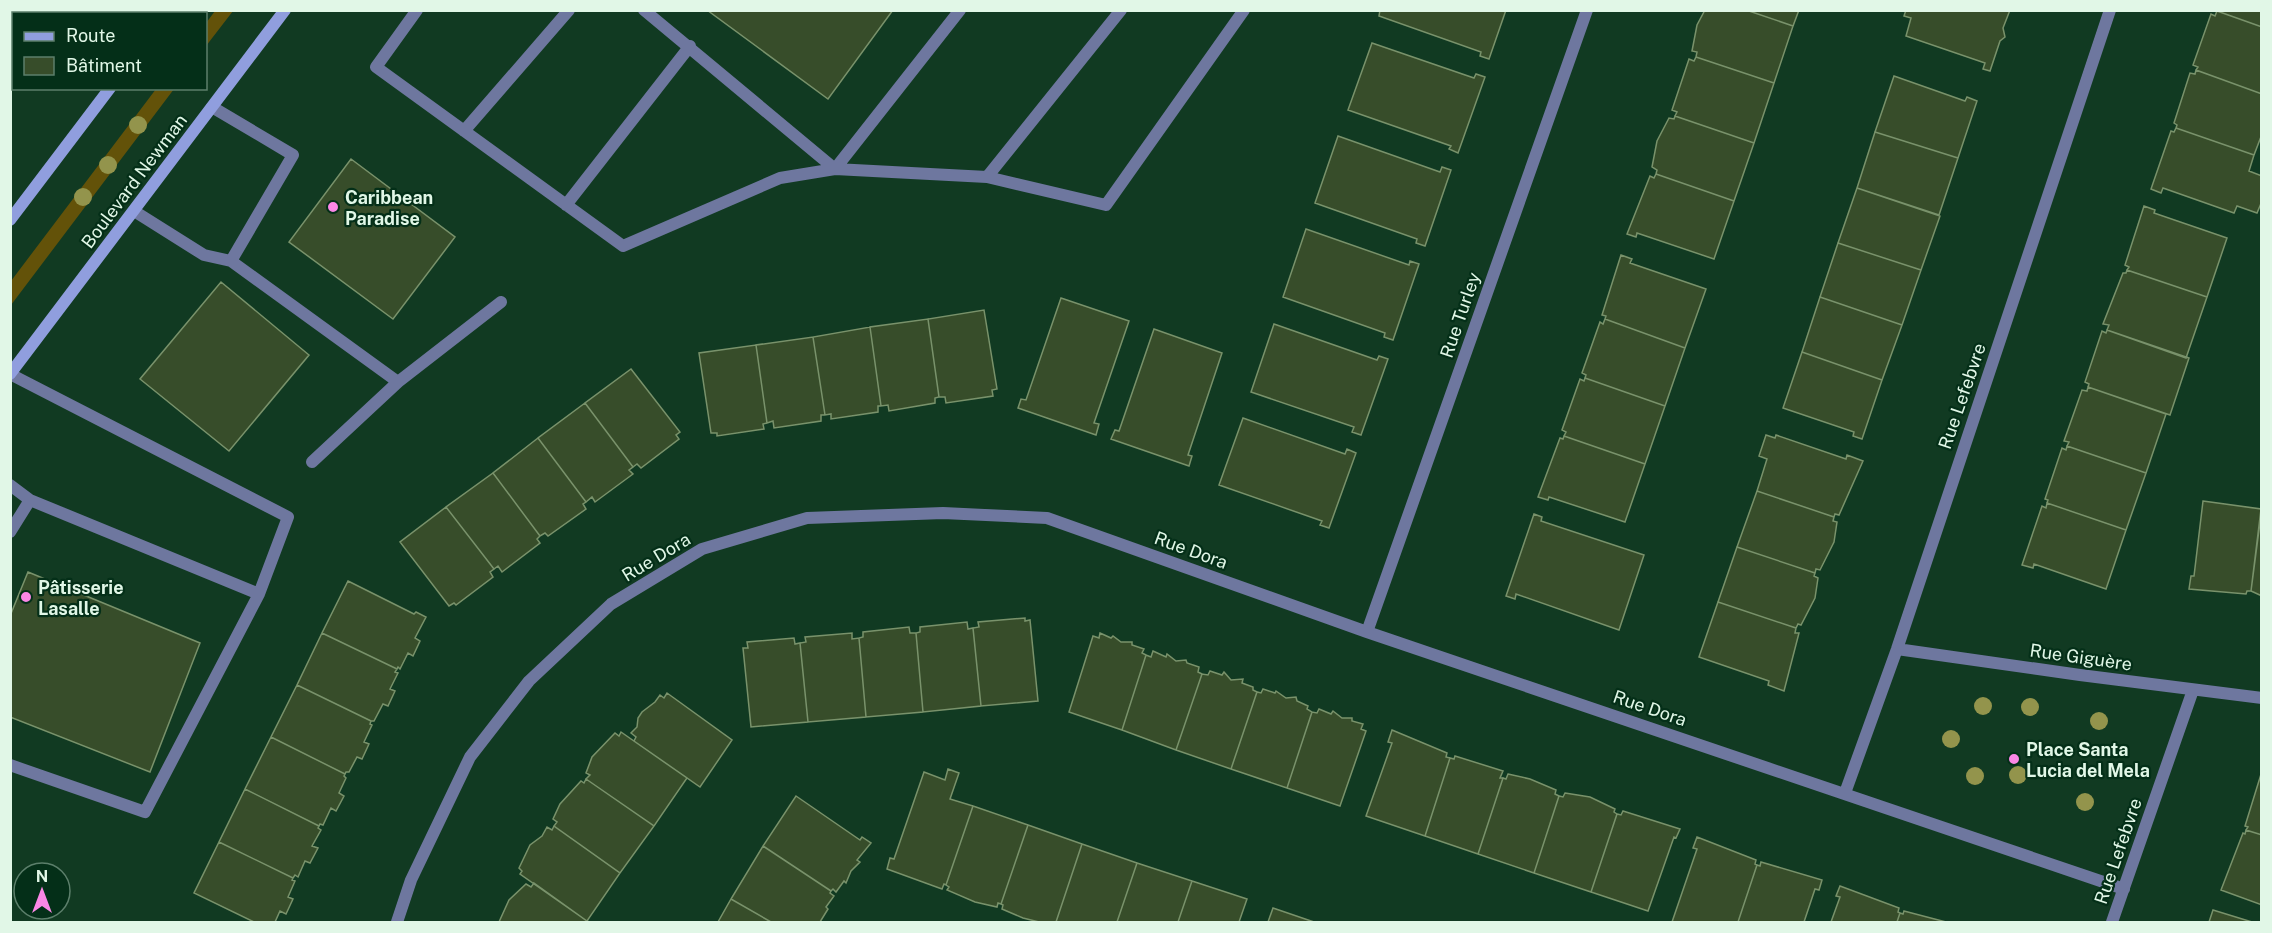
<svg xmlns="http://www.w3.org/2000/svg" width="2272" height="933" font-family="'Public Sans',sans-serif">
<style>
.green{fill:#635209}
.building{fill:#374d2a;stroke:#79926b;stroke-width:1.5}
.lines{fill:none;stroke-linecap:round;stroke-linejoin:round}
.lane{stroke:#6e779f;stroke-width:12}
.street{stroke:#6e779f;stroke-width:12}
.secondary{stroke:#909ede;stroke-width:12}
.tree{fill:#93944c}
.poi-dot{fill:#fb87e6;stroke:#042f18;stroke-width:2}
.labels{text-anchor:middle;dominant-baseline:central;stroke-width:4.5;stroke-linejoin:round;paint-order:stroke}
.street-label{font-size:18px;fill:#e1f7e7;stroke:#042f18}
.poi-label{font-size:18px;font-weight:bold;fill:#e1f7e7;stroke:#042f18;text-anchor:start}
</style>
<rect width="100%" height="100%" fill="#113a22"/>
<path class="green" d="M215 11H233L206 46V23Z
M156 89H174L11 305V281Z"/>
<path class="building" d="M10 10H40L44 14H14V60L10 64Z
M707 10H893L828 99Z
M1380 10H1506L1489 59 1480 56 1481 52 1379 16Z
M1705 10H1746L1793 26 1774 83 1696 57 1697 52 1692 51 1697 25Z
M1746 10H1799L1793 26Z
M1906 10H2010L2003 28 2005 37 2000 41 1990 71 1983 69 1985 63 1906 36 1911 18 1904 16Z
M2262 10V27L2217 11V10Z
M2217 11 2262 27V94L2196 70 2198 67 2193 65 2211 14 2215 16Z
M1372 43 1474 78 1476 74 1485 77 1458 153 1449 149 1451 146 1348 110Z
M1696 57 1774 83 1754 143 1675 116 1677 112 1672 110 1689 59 1694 61Z
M2196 70 2262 94V134L2254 155 2176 128 2177 125 2174 123 2190 73 2195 74Z
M1894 76 1965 101 1967 97 1977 101 1958 158 1875 132Z
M1675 116 1754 143 1734 201 1656 174 1657 170 1652 167 1657 141 1669 118 1674 119Z
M2176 128 2254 155 2249 171 2262 176V201L2257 213 2237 206 2234 213 2163 188 2161 193 2151 189 2171 131 2174 132Z
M1875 132 1958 158 1939 215 1857 188Z
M1338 136 1440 172 1442 167 1451 170 1425 246 1416 243 1417 239 1315 203Z
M351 159 455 237 393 319 289 242Z
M1656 174 1734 201 1714 259 1637 233 1636 237 1627 234 1650 176 1654 178Z
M1857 188 1940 216 1921 270 1838 243Z
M2144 206 2155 210 2154 213 2227 238 2207 297 2127 270 2129 267 2125 265Z
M1306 229 1409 265 1410 261 1419 264 1393 340 1384 337 1385 333 1283 297Z
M1838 243 1921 270 1902 325 1820 297Z
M1621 255 1632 259 1630 263 1706 289 1685 348 1605 319 1606 316 1602 315Z
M2127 270 2207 297 2186 358 2107 330 2109 325 2103 324 2123 273H2126Z
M221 282 309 355 229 451 140 379Z
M1820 297 1902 325 1882 380 1802 352Z
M1061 298 1129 321 1094 423 1099 424 1096 435 1018 408 1021 399 1026 400Z
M984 310 997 389 992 390 993 396 946 403 945 397H939L928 319Z
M928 319 939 397 935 398V403L889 411 888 405 881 406 870 327Z
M1605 319 1685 348 1665 406 1585 378 1586 375 1582 373 1600 322 1603 324Z
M1274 324 1377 360 1379 356 1388 359 1361 435 1352 432 1354 427 1251 392Z
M870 327 881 406H878V412L831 419V414L825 415 813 337Z
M1154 329 1222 353 1188 455 1192 456 1189 466 1111 439 1115 430 1119 431Z
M2107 330 2189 358 2170 415 2088 387 2089 384 2085 382 2102 331 2106 333Z
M813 337 825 415H821V421L774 428 773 421 767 423 756 345Z
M756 345 767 423 763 424 764 429 717 436V433H711L699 353Z
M1802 352 1882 380 1862 439 1853 436 1854 432 1783 408Z
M631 369 680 432 676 435 679 439 641 468 637 464 633 467 585 403Z
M1585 378 1665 406 1645 464 1564 436 1566 432 1562 430 1580 379 1584 381Z
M2088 387 2166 414 2146 473 2067 446 2069 442 2064 441 2082 390 2087 391Z
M585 403 633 467 629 470 633 474 595 502 592 497 586 502 538 438Z
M1243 418 1345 454 1347 449 1356 453 1329 528 1320 525 1322 521 1219 485Z
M1766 435 1775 438 1776 435 1846 459 1847 455 1863 461 1839 515 1835 514 1834 517 1757 491 1767 459 1759 456Z
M1564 436 1645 464 1625 522 1549 497 1548 500 1538 497 1560 438 1563 439Z
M538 438 586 502 583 504 586 509 548 536 545 533 540 536 493 473Z
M2067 446 2146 473 2126 530 2047 503 2048 500 2045 499 2062 448 2066 450Z
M493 473 540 536 537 539 540 543 502 572 498 566 494 569 446 507Z
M1757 491 1834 517 1833 521 1837 522 1834 542 1820 570 1816 569 1815 573 1737 547Z
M2203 501 2261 509 2251 591H2247L2246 594 2189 589 2191 576H2194Z
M2047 503 2126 530 2106 589 2034 564 2033 568 2022 565 2042 506 2046 508Z
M446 507 494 569 490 572 493 577 456 605 454 603 449 606 400 542Z
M2262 507V596L2251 591Z
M1534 514 1542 517 1541 521 1644 555 1619 630 1516 594 1515 599 1506 596Z
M1737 547 1815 573 1814 576 1818 578 1815 598 1801 625 1798 624 1796 628 1718 602Z
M28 572 200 643 150 772 10 717V616Z
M348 581 414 614 416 612 426 617 415 638 420 641 413 656 408 653 400 669 398 667 397 669 322 633Z
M1718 602 1796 628 1795 633H1799L1784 691 1768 685 1769 681 1699 657Z
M1025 618V621L1030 620 1038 701 981 706 973 628 979 627 978 622Z
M967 622 968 629 973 628 981 706 923 712 916 633 920 632V627Z
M909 627 910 633H916L923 712 866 717 859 638 863 637V632Z
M322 633 397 669 395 672 398 673 390 689 395 691 388 706 383 704 374 721H371L297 685Z
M852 633V639L859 638 866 717 808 722 800 643 806 642 805 637Z
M1100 633 1111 638 1113 636 1121 642H1132V645L1144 649 1142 653 1146 655 1122 730 1069 712 1093 636 1099 638Z
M794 638 795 644 800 643 808 722 751 727 743 648H748L747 642Z
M1153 651 1166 657 1167 654 1176 661 1186 660 1187 663 1199 667 1198 672 1202 674 1176 750 1122 730 1146 655 1151 657Z
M1210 671 1222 675 1224 672 1231 680 1243 679 1242 683 1253 687V690L1257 692 1231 769 1176 750 1202 674 1208 675Z
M297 685 371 721 370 724 372 725 364 742 369 744 362 759 357 757 349 772H346L345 774 271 737Z
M1263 689 1275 693 1276 691 1286 698 1296 697 1297 701 1308 706 1307 709 1312 712 1287 788 1231 769 1257 692 1261 693Z
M667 693 732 740 700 787 634 741 636 737 631 733 637 727 638 718 642 712 655 702 660 695 664 698Z
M1319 709 1331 714 1333 711 1342 718H1352V721L1363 724 1361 729 1366 731 1340 806 1287 788 1312 712 1317 713Z
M1392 730 1447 753 1446 757 1450 758 1425 836 1366 816 1392 743 1388 742Z
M621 732 687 778 654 826 586 779 590 775 586 773 592 757 615 733 619 736Z
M271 737 345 774 344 776 346 778 339 793 344 796 336 811 331 808 323 825 320 824 319 826 245 789Z
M1455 756 1503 771 1500 778H1503L1478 854 1425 836 1450 758 1454 759Z
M948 769 959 773 950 799 973 806 946 885 944 884 942 889 887 869 890 858 894 859 924 772 945 780Z
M2262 771V835L2246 830 2248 827 2245 826Z
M1508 774 1530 779 1556 790 1555 794 1559 796 1534 873 1478 854 1503 778 1506 779Z
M586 779 654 826 620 873 554 826 557 822 553 819 560 804 581 781 584 783Z
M245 789 319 826 318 828 321 830 312 846 318 848 310 863 305 861 298 877 295 875 293 878 219 842Z
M1565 793 1590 797 1615 809 1614 812 1617 814 1591 892 1534 873 1559 796 1563 797Z
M796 796 860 840 862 837 871 843 857 860 860 862 851 871 846 883 844 881 836 892 833 889 831 891 763 846Z
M973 806 1028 825 1001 904 998 903 997 907 975 902 947 890 949 887 946 885Z
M1623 811 1680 829 1676 838 1674 837 1648 911 1591 892 1617 814 1621 815Z
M1028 825 1082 844 1056 922H1039L1023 918 1002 909 1003 905 1001 904Z
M554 826 620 873 587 921 520 874 522 871 519 868 530 845 542 836 547 827 552 830Z
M2246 830 2262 835V905L2221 890 2243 833 2245 834Z
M1697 837 1756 860 1755 864 1757 865 1738 922H1672L1697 849 1693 848Z
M219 842 293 878 292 880 295 881 288 897 293 899 286 914 280 911 275 922H254L194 893Z
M1082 844 1137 863 1117 922H1056Z
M763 846 831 891 830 893 834 896 826 907 828 909 820 922H771L731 899Z
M1761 862 1822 880 1819 890 1815 889 1804 922H1738L1757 865 1760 866Z
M1137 863 1192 881 1178 922H1117Z
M1192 881 1247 899 1239 922H1178Z
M534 883 587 921 589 922H499L509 900 526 884 531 887Z
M1840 886 1899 908 1898 912 1900 913 1897 922H1831L1840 897 1836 896Z
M731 899 771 922H718Z
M1273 908 1314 922H1268Z
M2213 910 2252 922H2209Z
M1904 911 1946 922H1897L1900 913 1903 914Z"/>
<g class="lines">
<path class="lane" d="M417 10 376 67 623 246 780 178 835 169 987 177 1106 205 1244 10
M644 10 835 169
M212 107 293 155 231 261
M464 131 569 10
M835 169 960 10
M987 177 1121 10
M566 205 690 46
M134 211 204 255 231 261 398 382 501 302
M10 374 288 517 259 594
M312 462 398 382
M10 485 30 500 259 594 145 812 10 765
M10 532 30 500"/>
<path class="street" d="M1367 632 1587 10
M1897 649 2080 675 2262 698
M1845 793 1897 649 2110 10
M397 922 411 880 470 757 529 681 611 604 702 549 807 518 943 513 1047 518 1367 632 2124 889
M2112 922 2193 690"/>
<path class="secondary" d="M166 14 168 10
M10 220 110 88
M10 374 285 10"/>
</g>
<g class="tree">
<circle cx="138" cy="125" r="9"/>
<circle cx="108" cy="165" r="9"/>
<circle cx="83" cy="197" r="9"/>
<circle cx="1983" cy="706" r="9"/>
<circle cx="2030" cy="707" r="9"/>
<circle cx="2099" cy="721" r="9"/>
<circle cx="1951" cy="739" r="9"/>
<circle cx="2018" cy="775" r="9"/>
<circle cx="1975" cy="776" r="9"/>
<circle cx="2085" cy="802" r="9"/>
</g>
<g class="poi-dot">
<circle cx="333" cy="207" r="6"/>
<circle cx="26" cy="597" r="6"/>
<circle cx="2014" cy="759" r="6"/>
</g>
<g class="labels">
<g class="street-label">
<text transform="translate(134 181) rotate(-53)">Boulevard Newman</text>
<text transform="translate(1460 315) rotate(-71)">Rue Turley</text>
<text transform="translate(1962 396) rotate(-71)">Rue Lefebvre</text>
<text transform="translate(1191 550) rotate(20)">Rue Dora</text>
<text transform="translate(656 557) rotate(-31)">Rue Dora</text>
<text transform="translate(2081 657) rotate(8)">Rue Giguère</text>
<text transform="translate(1650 708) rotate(19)">Rue Dora</text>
<text transform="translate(2118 851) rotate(-71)">Rue Lefebvre</text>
</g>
<g class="poi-label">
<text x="345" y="197">Caribbean<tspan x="345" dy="21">Paradise</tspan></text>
<text x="38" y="587">Pâtisserie<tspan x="38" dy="21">Lasalle</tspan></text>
<text x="2026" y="749">Place Santa<tspan x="2026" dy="21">Lucia del Mela</tspan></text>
</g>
</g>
<rect width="2272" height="933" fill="none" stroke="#e1f7e7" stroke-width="24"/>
<rect x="12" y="12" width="195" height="78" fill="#042f18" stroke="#5c7f6b" stroke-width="1.5"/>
<rect x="24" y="32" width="30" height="9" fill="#909ede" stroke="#5c7f6b" stroke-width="1.5"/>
<text x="66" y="42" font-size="18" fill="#e1f7e7">Route</text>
<rect x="24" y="57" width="30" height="18" fill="#374d2a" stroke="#5c7f6b" stroke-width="1.5"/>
<text x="66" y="72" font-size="18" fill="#e1f7e7">Bâtiment</text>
<g transform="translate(42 891)"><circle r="28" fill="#042f18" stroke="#5c7f6b" stroke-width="1.5"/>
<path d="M0-4.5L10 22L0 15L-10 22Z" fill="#fb87e6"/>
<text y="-9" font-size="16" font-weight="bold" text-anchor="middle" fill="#e1f7e7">N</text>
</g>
</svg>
